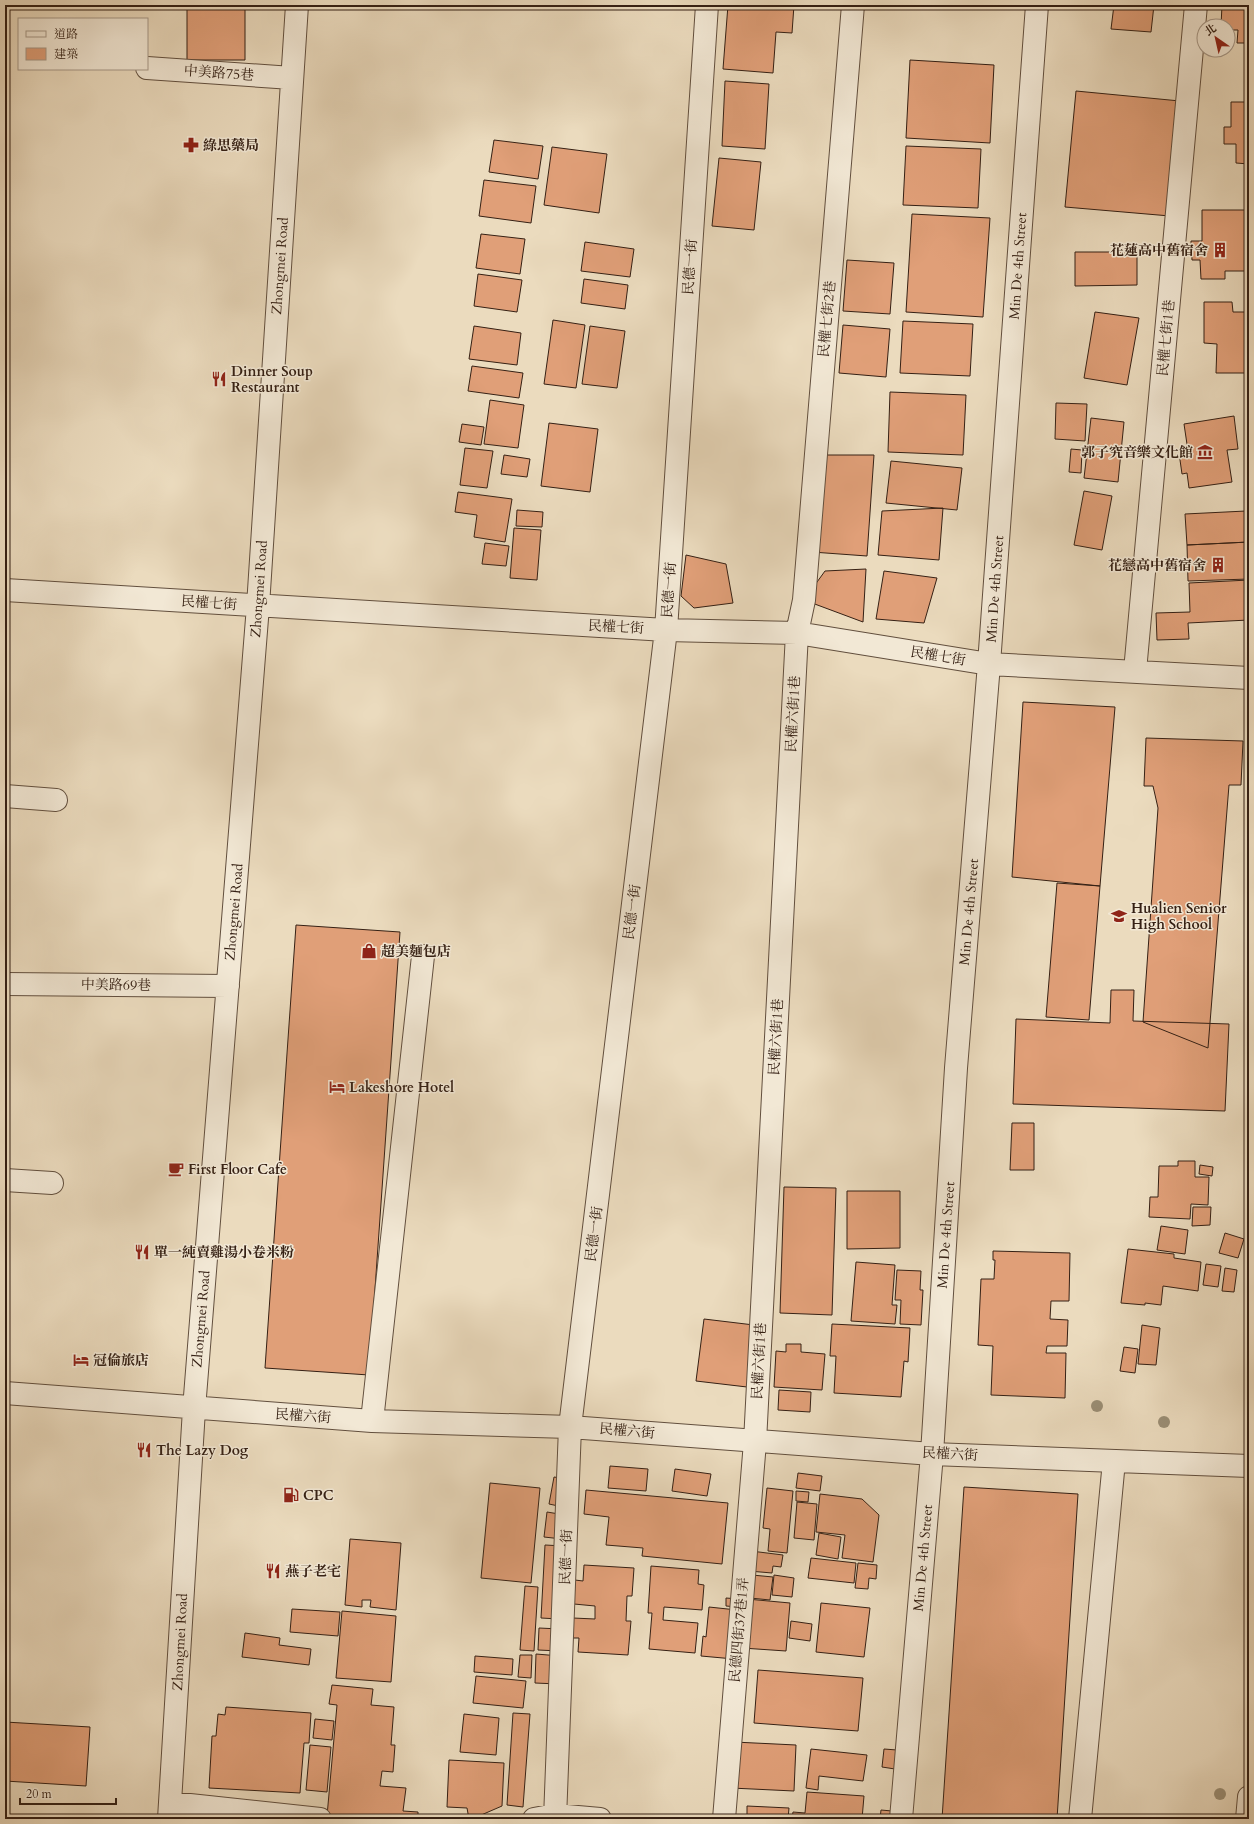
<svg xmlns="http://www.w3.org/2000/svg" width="1254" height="1824" font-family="Cardo,'Noto Serif TC',serif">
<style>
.building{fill:#e09f78;stroke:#352014}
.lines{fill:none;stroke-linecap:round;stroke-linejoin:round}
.minor-casing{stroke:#624f3e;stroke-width:24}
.minor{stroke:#f2e8d5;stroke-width:22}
.tree{fill:#9b8f76}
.labels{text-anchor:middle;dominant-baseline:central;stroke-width:3;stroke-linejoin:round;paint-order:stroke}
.street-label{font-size:14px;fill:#352014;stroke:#f2e8d5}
.poi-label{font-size:14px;font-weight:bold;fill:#352014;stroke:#f2e8d5;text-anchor:start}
</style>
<rect width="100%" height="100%" fill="#ebdbbe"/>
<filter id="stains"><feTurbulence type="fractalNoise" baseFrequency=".005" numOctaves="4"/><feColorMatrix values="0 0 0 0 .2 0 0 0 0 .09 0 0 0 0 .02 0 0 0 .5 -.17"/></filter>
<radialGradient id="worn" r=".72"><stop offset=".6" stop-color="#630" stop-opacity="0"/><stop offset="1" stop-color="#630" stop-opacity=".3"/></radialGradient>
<path class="building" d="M187 5H245V60H187Z
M728 5H794L792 33 776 32 773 73 723 69Z
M1114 5H1154L1151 32 1111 29Z
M1222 5H1249V43H1237L1238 30H1228V26H1221Z
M910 60 994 65 990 143 906 138Z
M725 81 769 84 765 149 722 146Z
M1076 91 1180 101 1170 216 1065 207Z
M1231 102H1249V164L1236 163V144H1224V127H1231Z
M494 140 543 146 538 179 489 172Z
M906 146 981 149 978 208 903 205Z
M552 147 607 154 599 213 544 205Z
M719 158 761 162 754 230 712 226Z
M484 180 536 186 531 223 479 216Z
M1202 210H1249V271H1225V279H1201L1200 260H1192L1191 241H1202Z
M912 214 990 218 983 317 906 312Z
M481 234 525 239 520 274 476 268Z
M585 242 634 249 630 277 581 271Z
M1075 252H1137V285L1075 286Z
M847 260 894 263 890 314 843 311Z
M478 274 522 280 517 312 474 306Z
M584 279 628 285 625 309 581 303Z
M1204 302H1232L1233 312H1249V373H1216L1217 344 1204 343Z
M1095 312 1139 318 1127 385 1084 378Z
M553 320 585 325 576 388 544 384Z
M903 321 973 324 970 376 900 373Z
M843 325 890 329 886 377 839 373Z
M474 326 521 333 517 365 469 359Z
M590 326 625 331 617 388 582 384Z
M472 366 523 373 519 398 468 391Z
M890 392 966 395 963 455 888 452Z
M490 400 524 405 518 448 484 444Z
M1056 403 1087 404 1085 441 1055 439Z
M1234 416 1238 449 1227 450 1232 482 1189 488 1187 473 1182 474 1179 453 1188 451 1184 424Z
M1091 418 1124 422 1118 482 1084 478Z
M549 423 598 429 590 492 541 486Z
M462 424 484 427 481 445 459 442Z
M465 448 493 451 487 488 460 485Z
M1071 449 1082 450 1081 473 1069 472Z
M504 455 530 459 527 477 501 474Z
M819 455H874L867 556 812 552Z
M891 461 962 468 957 510 886 503Z
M1084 491 1112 496 1102 550 1074 545Z
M458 492 512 499 505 542 474 537 477 515 455 512Z
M943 508 939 560 878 555 882 511Z
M517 510 543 512 542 527 516 526Z
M1246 511 1249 542 1187 545 1185 514Z
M514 528 541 530 537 580 510 578Z
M1249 542V579L1188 581 1187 545Z
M485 543 509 546 506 566 482 564Z
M686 555 726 564 733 603 694 608 681 596Z
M866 569 863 622 804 600 825 571Z
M884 571 937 578 924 623 876 619Z
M1249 580V620L1188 623 1189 639 1157 640 1156 613 1190 612 1189 583Z
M1023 702 1115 707 1100 886 1012 877Z
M1146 738 1243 741 1241 785H1229L1208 1048 1143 1022 1158 808 1153 786H1144Z
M1057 883 1100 886 1089 1020 1046 1017Z
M296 925 400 932 369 1375 265 1368Z
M1111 990H1134L1133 1021 1229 1024 1225 1111 1013 1104 1016 1019 1110 1023Z
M1012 1123H1034V1170H1010Z
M1178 1161H1195V1177H1209L1208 1205 1191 1204 1190 1219 1149 1217 1150 1197H1158L1159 1166H1178Z
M1200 1165 1213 1167 1212 1176 1199 1174Z
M784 1187 836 1188 832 1315 780 1313Z
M847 1191H900V1248L847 1249Z
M1193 1207H1211L1210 1225 1192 1226Z
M1161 1226 1188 1230 1185 1254 1157 1250Z
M1225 1233 1244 1239 1238 1258 1219 1253Z
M1128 1249 1174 1254V1258L1201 1262 1198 1291 1163 1286 1161 1305 1145 1303V1305L1121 1303Z
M993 1251 1070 1253 1069 1301H1051L1050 1319 1068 1320 1067 1346H1047L1046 1353H1066L1065 1398 991 1395 993 1346 978 1345 981 1279H994L995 1260H993Z
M856 1262 895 1265 892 1305H897L895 1324 851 1321Z
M1206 1264 1221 1266 1218 1287 1203 1285Z
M1225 1268 1237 1270 1234 1292 1222 1291Z
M897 1270 921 1271 920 1290H923L921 1325 900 1324 901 1300H895Z
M704 1319 754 1325 747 1387 696 1381Z
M832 1324 910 1328 908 1362 904 1361 901 1397 834 1393 836 1356H830Z
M1142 1325 1160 1328 1156 1365 1138 1364Z
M786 1344H801V1352L825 1354 822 1390 774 1387 776 1351 786 1352Z
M1124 1347 1138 1349 1135 1373 1120 1371Z
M779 1390 811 1392 810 1412 778 1410Z
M610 1466 648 1469 646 1491 608 1488Z
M675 1469 711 1474 707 1496 672 1491Z
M798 1473 822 1476 820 1491 796 1488Z
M554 1477 567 1479 563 1507 549 1504Z
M490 1483 540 1488 531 1583 481 1578Z
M964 1487 1078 1494 1057 1819H942Z
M767 1488 793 1491 787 1553 768 1551 770 1529 763 1528Z
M586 1490 728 1503 722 1564 642 1556 643 1548 606 1545 609 1517 584 1514Z
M796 1491 809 1492 808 1502 796 1501Z
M820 1494 862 1499 879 1515 873 1562 842 1558 845 1535 816 1532Z
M797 1502 817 1504 814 1540 794 1538Z
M547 1512 565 1515 562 1539 544 1537Z
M819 1533 841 1537 838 1559 816 1555Z
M350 1539 401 1543 396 1610 370 1607 371 1600H362V1607L345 1605Z
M545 1545 564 1546 559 1619 541 1618Z
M751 1551 783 1555 781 1567 773 1566 772 1573 749 1571Z
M811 1558 856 1563 854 1583 808 1578Z
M858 1563 877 1565 876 1579 869 1578 868 1589 855 1588Z
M584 1565 634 1568 632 1596H627L626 1621H631L628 1655 578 1652 579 1638H571L573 1618 595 1619V1606L574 1604 575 1580 583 1581Z
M651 1566 699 1570 698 1584 704 1585 702 1610 664 1607 663 1620 698 1623 695 1653 649 1649 652 1613H648Z
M752 1575 773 1577 770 1600 750 1598Z
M774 1575 794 1578 792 1597 772 1595Z
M525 1586 538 1587 534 1651 520 1650Z
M726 1598 739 1599 738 1607 726 1606Z
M747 1599 790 1603 786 1651 742 1648Z
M821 1603 870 1608 864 1657 816 1652Z
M709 1607 737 1610 734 1659 701 1656 703 1636 706 1637Z
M292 1609 340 1612 338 1636 290 1632Z
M342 1611 396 1616 391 1682 336 1678Z
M791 1621 812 1624 810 1641 789 1638Z
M539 1628 560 1629V1651L538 1650Z
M245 1633 280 1638 279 1645 311 1649 309 1665 242 1657Z
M536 1654 560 1656 558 1684 535 1683Z
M520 1655H532L531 1678 518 1677Z
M475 1656 513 1659 512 1675 474 1672Z
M758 1670 863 1678 858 1731 754 1723Z
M476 1676 526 1681 523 1708 473 1703Z
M332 1685 373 1689 371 1705 394 1707 391 1745H395L393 1772 382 1771 380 1786 406 1788 403 1811 418 1812V1819H367L327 1816 337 1705 329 1704Z
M226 1707 311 1713 309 1743H304L300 1793 209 1788 212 1736H216L218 1714 225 1715Z
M513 1713 530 1714 523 1807 507 1805Z
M464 1714 499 1718 496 1755 460 1752Z
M315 1719 334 1721 332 1740 313 1738Z
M5 1722 90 1727 86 1786 5 1781Z
M734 1742 796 1745 794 1791 731 1788Z
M310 1745 331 1747 327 1792 306 1790Z
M811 1749 867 1755 863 1781 819 1776 818 1790 806 1788Z
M884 1749 897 1750 895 1769 882 1767Z
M449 1760 504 1763 502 1806 472 1819H469L467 1808 447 1807Z
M807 1792 864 1796 862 1819H792L793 1812 805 1813Z
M747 1806 789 1808 788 1819H747Z
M881 1810 892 1811 891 1819H880Z
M34 1816 102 1818V1819H34Z"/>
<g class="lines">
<defs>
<path id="minor" d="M147 68 292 78
M5 590 666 630 797 633 989 664 1249 678
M1135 671 1196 5
M5 796 56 800
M5 984 228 986
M5 1180 52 1183
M5 1393 372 1421 570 1427 932 1454 1249 1466
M372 1421 423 956
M171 1803 320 1819
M169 1819 194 1409 258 606 297 5
M534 1819 555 1815 600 1819
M555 1819 570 1427 666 630 707 5
M724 1819 755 1442 797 633 804 600 853 5
M901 1819 932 1454 956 1068 989 664 1037 5
M1080 1819 1114 1461
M1247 1819 1249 1797"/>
</defs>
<use href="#minor" class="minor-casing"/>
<use href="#minor" class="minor"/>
</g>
<g class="tree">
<circle cx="1097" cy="1406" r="6"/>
<circle cx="1164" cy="1422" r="6"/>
<circle cx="1220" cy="1794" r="6"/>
</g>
<defs>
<symbol id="pharmacy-bare" viewBox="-9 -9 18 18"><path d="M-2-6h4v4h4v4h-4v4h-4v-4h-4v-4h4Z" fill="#8f2418" stroke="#f2e8d5" stroke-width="2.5" paint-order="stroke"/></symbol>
<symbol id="building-bare" viewBox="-9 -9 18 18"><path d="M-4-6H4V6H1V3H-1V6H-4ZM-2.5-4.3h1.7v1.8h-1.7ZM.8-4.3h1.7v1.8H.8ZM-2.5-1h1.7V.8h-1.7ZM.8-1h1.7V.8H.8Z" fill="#8f2418" stroke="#f2e8d5" stroke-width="2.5" paint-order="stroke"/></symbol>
<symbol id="restaurant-bare" viewBox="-9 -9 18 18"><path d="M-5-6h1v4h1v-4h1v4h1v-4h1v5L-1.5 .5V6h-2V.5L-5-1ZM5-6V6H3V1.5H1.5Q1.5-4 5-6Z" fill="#8f2418" stroke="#f2e8d5" stroke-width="2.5" paint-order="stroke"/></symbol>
<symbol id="museum-bare" viewBox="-9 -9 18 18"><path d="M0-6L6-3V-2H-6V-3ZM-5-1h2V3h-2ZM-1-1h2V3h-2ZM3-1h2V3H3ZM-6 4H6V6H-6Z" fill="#8f2418" stroke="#f2e8d5" stroke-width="2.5" paint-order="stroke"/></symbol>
<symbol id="school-bare" viewBox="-9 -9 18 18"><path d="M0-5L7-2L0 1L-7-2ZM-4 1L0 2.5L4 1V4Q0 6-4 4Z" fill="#8f2418" stroke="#f2e8d5" stroke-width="2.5" paint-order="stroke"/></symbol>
<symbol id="shop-bare" viewBox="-9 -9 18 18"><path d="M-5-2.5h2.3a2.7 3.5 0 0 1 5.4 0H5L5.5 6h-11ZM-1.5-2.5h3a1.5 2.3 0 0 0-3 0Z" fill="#8f2418" stroke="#f2e8d5" stroke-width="2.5" paint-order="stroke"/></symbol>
<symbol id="hotel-bare" viewBox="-9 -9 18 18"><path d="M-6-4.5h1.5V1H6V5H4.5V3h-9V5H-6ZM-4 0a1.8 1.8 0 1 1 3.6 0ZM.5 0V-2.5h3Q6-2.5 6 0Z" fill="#8f2418" stroke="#f2e8d5" stroke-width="2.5" paint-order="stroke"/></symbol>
<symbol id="cafe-bare" viewBox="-9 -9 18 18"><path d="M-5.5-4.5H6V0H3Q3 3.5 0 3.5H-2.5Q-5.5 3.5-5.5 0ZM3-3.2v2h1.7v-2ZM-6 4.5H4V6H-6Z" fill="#8f2418" stroke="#f2e8d5" stroke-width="2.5" paint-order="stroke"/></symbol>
<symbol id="fuel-bare" viewBox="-9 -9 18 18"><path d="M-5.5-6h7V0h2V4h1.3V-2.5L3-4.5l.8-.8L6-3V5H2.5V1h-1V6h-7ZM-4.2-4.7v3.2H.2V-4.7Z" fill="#8f2418" stroke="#f2e8d5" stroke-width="2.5" paint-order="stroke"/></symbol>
</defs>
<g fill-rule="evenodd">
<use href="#pharmacy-bare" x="180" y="134" width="22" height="22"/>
<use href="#building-bare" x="1209" y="239" width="22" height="22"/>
<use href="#restaurant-bare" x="208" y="368" width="22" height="22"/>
<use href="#museum-bare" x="1194" y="441" width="22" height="22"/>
<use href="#building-bare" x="1207" y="554" width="22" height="22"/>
<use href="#school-bare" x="1108" y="905" width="22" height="22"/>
<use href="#shop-bare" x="358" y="940" width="22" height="22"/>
<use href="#hotel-bare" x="326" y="1076" width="22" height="22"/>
<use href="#cafe-bare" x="165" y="1158" width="22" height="22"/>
<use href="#restaurant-bare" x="131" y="1241" width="22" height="22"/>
<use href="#hotel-bare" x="70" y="1349" width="22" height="22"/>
<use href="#restaurant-bare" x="133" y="1439" width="22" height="22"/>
<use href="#fuel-bare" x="280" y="1484" width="22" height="22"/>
<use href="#restaurant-bare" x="262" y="1560" width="22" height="22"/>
</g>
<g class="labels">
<g class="street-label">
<text transform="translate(219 73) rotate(4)">中美路75巷</text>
<text transform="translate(280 266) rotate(-86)">Zhongmei Road</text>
<text transform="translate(1018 266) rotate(-86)">Min De 4th Street</text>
<text transform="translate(690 267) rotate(-86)">民德一街</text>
<text transform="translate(827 319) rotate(-85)">民權七街2巷</text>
<text transform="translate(1166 338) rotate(-85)">民權七街1巷</text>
<text transform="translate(259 589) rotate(-86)">Zhongmei Road</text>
<text transform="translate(995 589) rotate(-86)">Min De 4th Street</text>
<text transform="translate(669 590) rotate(-86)">民德一街</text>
<text transform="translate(209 603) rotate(4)">民權七街</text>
<text transform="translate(616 627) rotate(3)">民權七街</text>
<text transform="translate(938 656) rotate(9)">民權七街</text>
<text transform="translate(793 714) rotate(-87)">民權六街1巷</text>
<text transform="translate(234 912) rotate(-85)">Zhongmei Road</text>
<text transform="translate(632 912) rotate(-83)">民德一街</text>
<text transform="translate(969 912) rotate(-85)">Min De 4th Street</text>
<text transform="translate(116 985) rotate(1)">中美路69巷</text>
<text transform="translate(776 1037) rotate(-87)">民權六街1巷</text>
<text transform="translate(594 1234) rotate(-83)">民德一街</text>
<text transform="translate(946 1235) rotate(-86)">Min De 4th Street</text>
<text transform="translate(201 1319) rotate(-85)">Zhongmei Road</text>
<text transform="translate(759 1361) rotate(-87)">民權六街1巷</text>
<text transform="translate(303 1416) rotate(4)">民權六街</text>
<text transform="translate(627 1431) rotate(5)">民權六街</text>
<text transform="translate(950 1454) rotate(3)">民權六街</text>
<text transform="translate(566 1557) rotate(-88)">民德一街</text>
<text transform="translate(923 1558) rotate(-85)">Min De 4th Street</text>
<text transform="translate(739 1630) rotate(-85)">民德四街37巷1弄</text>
<text transform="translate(180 1642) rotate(-87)">Zhongmei Road</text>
</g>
<g class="poi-label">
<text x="203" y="145">綠思藥局</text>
<text x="1208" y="250" text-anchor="end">花蓮高中舊宿舍</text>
<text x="231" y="371">Dinner Soup<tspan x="231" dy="16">Restaurant</tspan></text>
<text x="1193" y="452" text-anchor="end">郭子究音樂文化館</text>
<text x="1206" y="565" text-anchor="end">花戀高中舊宿舍</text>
<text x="1131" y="908">Hualien Senior<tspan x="1131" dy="16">High School</tspan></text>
<text x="381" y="951">超美麵包店</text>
<text x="349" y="1087">Lakeshore Hotel</text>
<text x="188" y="1169">First Floor Cafe</text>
<text x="154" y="1252">單一純賣雞湯小卷米粉</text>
<text x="93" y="1360">冠倫旅店</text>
<text x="156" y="1450">The Lazy Dog</text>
<text x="303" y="1495">CPC</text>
<text x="285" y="1571">燕子老宅</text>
</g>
</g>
<rect width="1254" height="1824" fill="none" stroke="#ebdbbe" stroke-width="20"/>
<rect x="6" y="6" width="1242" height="1812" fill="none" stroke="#352014" stroke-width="2"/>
<rect x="10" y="10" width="1234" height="1804" fill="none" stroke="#352014"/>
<rect x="18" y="18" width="130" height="52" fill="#f2e8d5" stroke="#a69888"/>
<rect x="26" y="31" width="20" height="6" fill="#f2e8d5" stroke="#a69888"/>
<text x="54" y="38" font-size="12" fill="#352014">道路</text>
<rect x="26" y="48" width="20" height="12" fill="#e09f78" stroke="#a69888"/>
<text x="54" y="58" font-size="12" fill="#352014">建築</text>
<g transform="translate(1216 38) rotate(326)"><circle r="19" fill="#f2e8d5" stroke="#a69888"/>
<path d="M0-3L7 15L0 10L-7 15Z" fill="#8f2418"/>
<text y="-6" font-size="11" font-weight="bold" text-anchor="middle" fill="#352014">北</text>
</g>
<path d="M20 1798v6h96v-6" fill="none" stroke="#352014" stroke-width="2"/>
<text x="26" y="1798" font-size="12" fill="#352014" stroke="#f2e8d5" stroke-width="3" paint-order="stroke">20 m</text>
<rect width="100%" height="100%" filter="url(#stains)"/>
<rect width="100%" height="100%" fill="url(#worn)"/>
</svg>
